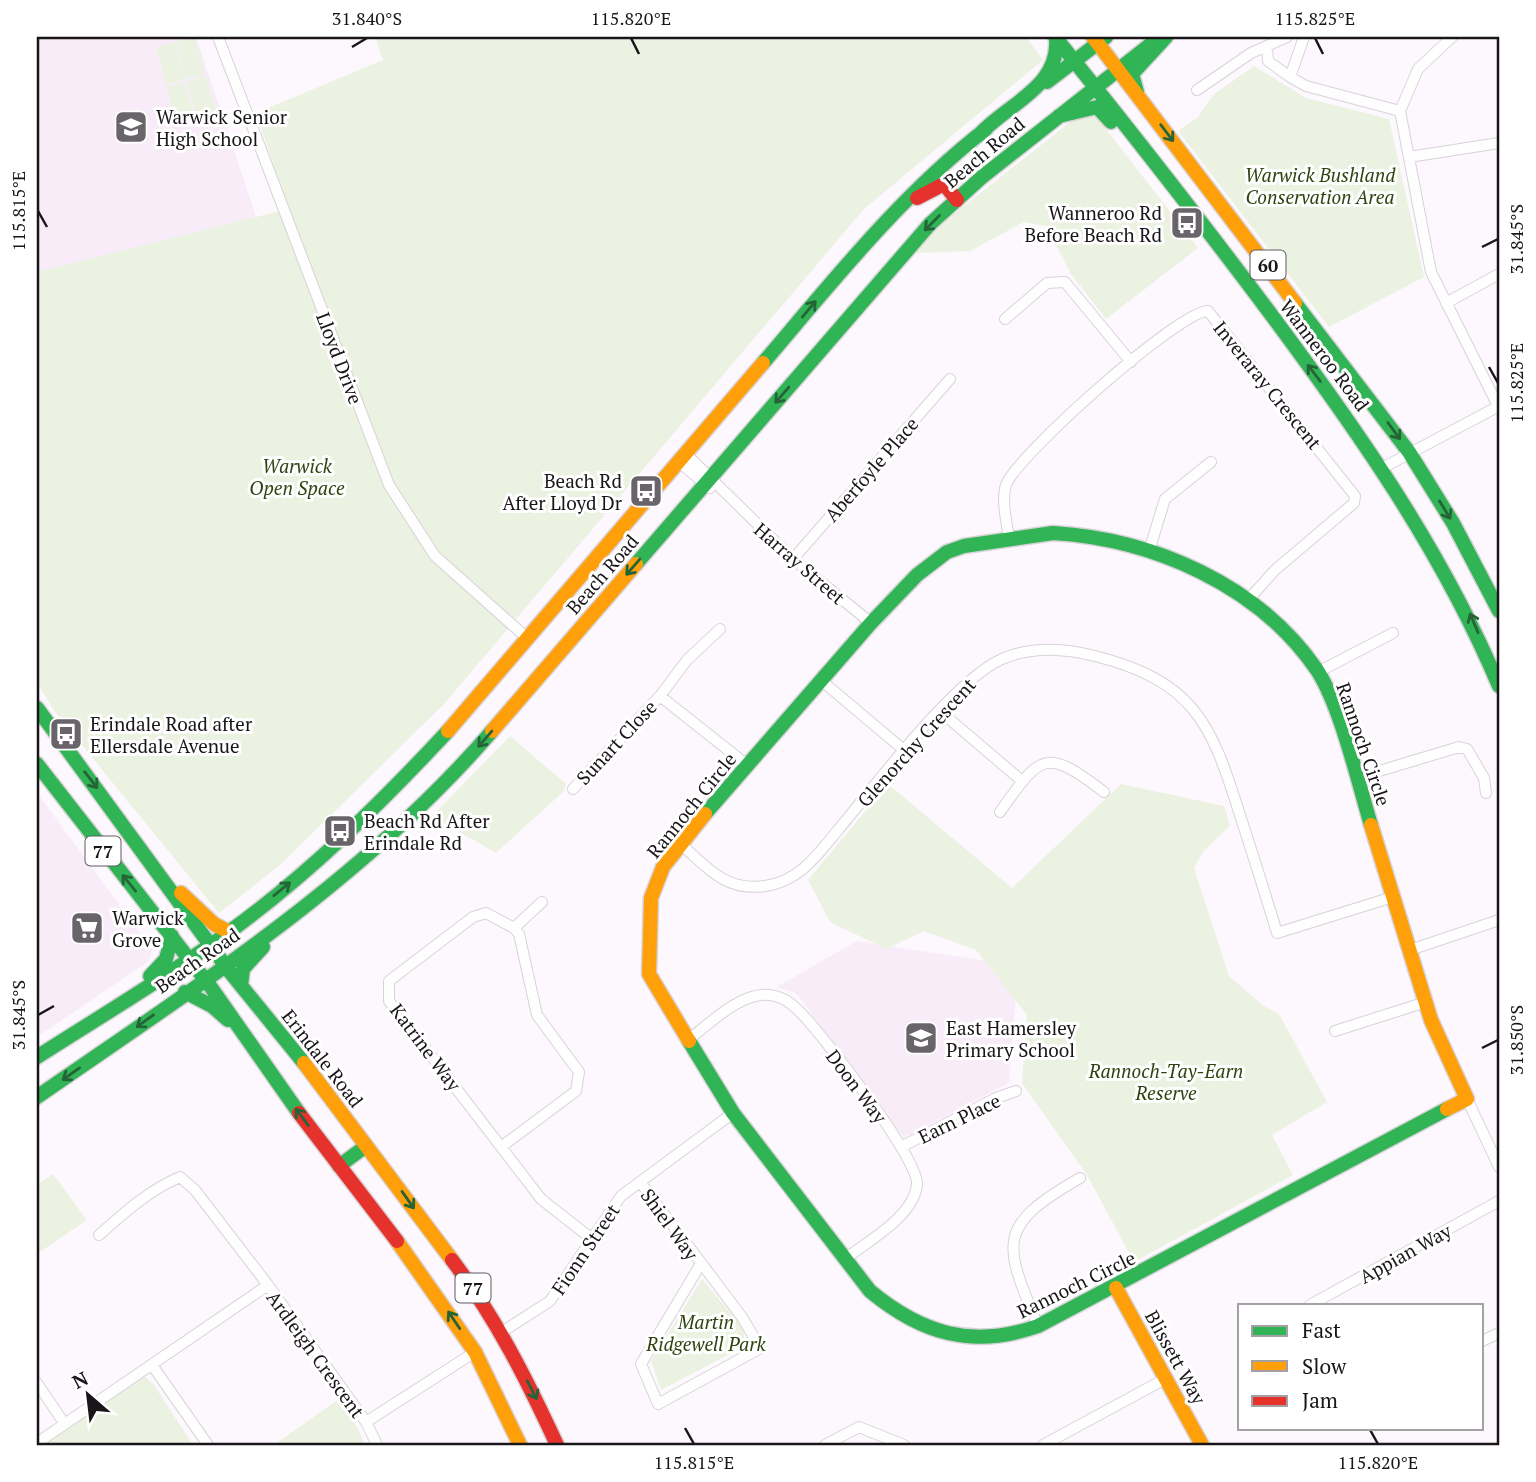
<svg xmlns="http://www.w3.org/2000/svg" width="1536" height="1482" font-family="'PT Serif',serif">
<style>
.built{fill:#f7ecf7}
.green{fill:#ecf2e1}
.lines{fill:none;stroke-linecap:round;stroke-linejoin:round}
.street-casing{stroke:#d7d3d7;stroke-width:12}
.fast-casing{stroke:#d7d3d7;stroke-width:17}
.slow-casing{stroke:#d7d3d7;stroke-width:17}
.jam-casing{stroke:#d7d3d7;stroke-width:17}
.street{stroke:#fffeff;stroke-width:10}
.fast{stroke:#30b455;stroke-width:14}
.slow{stroke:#ff9f0a;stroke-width:14}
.jam{stroke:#e5322d;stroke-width:14}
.oneway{stroke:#246437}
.ticks{fill:none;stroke:#191519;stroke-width:2.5}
.labels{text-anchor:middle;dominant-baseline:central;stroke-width:6;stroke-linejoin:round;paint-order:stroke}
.shield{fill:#fff;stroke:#5e5b5e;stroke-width:2}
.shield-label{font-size:18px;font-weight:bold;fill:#191519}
.poi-label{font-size:19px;fill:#191519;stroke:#fff;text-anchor:start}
.street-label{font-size:19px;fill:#191519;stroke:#fff}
.park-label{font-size:19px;font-style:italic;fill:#30420f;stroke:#fff}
.neatline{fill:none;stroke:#191519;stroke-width:2.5}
.ticks-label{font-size:18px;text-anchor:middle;fill:#191519}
</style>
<rect width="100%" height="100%" fill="#fdf8fd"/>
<path class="built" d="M37 37H196L256 217 37 272Z
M37 793 152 949 149 961 37 1037Z
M857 941 1018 966 1009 1083 904 1138 796 993 777 987Z"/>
<path class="green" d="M195 37 205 74 186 79 176 42Z
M375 37H1026L1043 60 864 209 444 704 280 865 219 913 55 712 37 683V272L288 209 256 113 383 60Z
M175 42 185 80 166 85 156 47Z
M1254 66 1306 98 1389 119 1424 277 1329 327 1178 131 1198 117 1213 95Z
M206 76 216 114 197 119 187 81Z
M185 82 195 119 176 124 166 87Z
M1089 107 1198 248 1106 319 1071 274 1046 226 1024 222 970 251 915 253 936 228Z
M510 736 566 784 564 791 496 853 432 816Z
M888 784 1012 888 1121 784 1224 806 1230 826 1203 852 1194 868 1229 976 1262 1005 1279 1014 1327 1102 1272 1135 1293 1175 1134 1262 1087 1175 1022 1083 1027 1015 976 950 924 931 886 949 830 922 808 880Z
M53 1174 87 1220 37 1254V1185Z
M702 1279 743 1327 745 1346 661 1390 651 1361Z
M141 1373 154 1385 193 1445H37Z
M336 1401 358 1428 364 1443 274 1445Z"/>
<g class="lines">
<defs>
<path id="street" d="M218 37 389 485 435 556 527 638
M1304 37 1290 77 1306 86 1400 111
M1452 37 1418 69 1400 111 1431 272 1498 406
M1267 46 1268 61 1290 77
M1197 90 1251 53 1287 37
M1409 157 1499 143
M1446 303 1499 274
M1005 319 1047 283 1065 282 1131 362
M686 454 793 559 871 623
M679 462 710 488
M1384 467 1499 406
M1009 539C1007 523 1001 500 1006 485 1017 455 1179 311 1208 311L1355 496 1354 503 1275 570 1248 600
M1149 551 1165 499 1211 462
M793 559 950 379
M1318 672 1393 633
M822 681 905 751
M660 696 747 765
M941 712 1022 781
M1356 778 1459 747 1467 749 1484 778 1486 793
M573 789 660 696 687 660 720 629
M1000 812C1041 754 1045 747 1104 792
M680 843C706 867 726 892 765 886 800 881 818 854 838 830 875 786 954 680 1002 659 1032 646 1064 648 1095 656 1193 681 1211 722 1239 812 1252 852 1265 893 1277 933L1393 897
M514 928 542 902
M1410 950 1499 920
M1335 1031 1426 1002
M687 1041C708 1025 741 991 770 995 780 996 790 1002 798 1010 820 1031 920 1160 917 1185 913 1218 867 1241 844 1260
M1467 1099 1499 1167
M903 1146 996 1098 1016 1091
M501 1147 576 1091 579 1072 537 1015 519 934 514 928 486 913 473 917 389 981V1001L541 1199 592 1239
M640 1182 742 1317 752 1334 757 1350 658 1404 641 1364 700 1265
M99 1235C124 1213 149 1190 180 1177L195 1190 268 1285
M1310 1305 1499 1201
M1038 1326C1003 1242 996 1226 1080 1178
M502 1332 550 1301 621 1196 733 1113
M1482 1341 1499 1333
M152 1365 208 1445
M37 1383 64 1423
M366 1422 475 1352
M37 1443 268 1285 366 1422 377 1445
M825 1445 859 1427 904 1445
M1043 1445 1165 1379"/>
<path id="fast" d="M1055 37C1129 129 1202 222 1273 317 1360 434 1442 551 1499 686
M1047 82 1106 37
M1137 92 1132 74 1166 37
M1059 116 1097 107 1111 122
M979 135C1007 104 1060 87 1056 39
M1295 303 1409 452 1453 523 1499 611
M763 363C833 281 901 195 986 129
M1053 533C1153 539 1259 585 1317 670 1341 707 1358 782 1371 825
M636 564 930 224 982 177 1151 44
M37 708 230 972 304 1063
M37 764 210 986 299 1113
M705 814 871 623 917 575 947 552 964 546 1053 533
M150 976 166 959 172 936
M241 986 243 969 263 947
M185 992 212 1006 228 1020
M689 1041 733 1113 870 1291C922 1334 973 1349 1038 1326L1447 1109
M37 1057C101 1016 167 977 229 932 309 874 381 803 448 731
M37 1097C197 986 364 880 492 731
M339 1166 366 1146"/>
<path id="slow" d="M1093 37 1295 303
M448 731 763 363
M492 731 636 564
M1371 825 1431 1020 1467 1099 1447 1109
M181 893 214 924 229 932
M689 1041 649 974 651 898 663 867 705 814
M304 1063 452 1260
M397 1241 475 1352 520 1445
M1116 1288 1202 1445"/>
<path id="jam" d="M917 198 944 184 957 200
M299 1113 397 1241
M452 1260C496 1318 527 1380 557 1445"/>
</defs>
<use href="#street" class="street-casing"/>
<use href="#fast" class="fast-casing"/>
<use href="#slow" class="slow-casing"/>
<use href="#jam" class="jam-casing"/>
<use href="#street" class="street"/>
<use href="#fast" class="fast"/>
<use href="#slow" class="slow"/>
<use href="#jam" class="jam"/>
</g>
<defs><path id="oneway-shaft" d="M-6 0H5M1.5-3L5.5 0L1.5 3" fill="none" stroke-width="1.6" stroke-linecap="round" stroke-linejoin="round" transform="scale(1.75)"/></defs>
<g class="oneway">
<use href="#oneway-shaft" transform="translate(1167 133) rotate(53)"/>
<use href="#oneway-shaft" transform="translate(932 223) rotate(135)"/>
<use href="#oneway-shaft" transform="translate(809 309) rotate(-50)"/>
<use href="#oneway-shaft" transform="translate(1314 373) rotate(-127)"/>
<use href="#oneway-shaft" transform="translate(782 395) rotate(131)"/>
<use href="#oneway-shaft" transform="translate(1394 431) rotate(54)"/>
<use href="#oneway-shaft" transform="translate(1445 510) rotate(59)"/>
<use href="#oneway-shaft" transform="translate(633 567) rotate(131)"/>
<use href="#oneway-shaft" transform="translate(1474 623) rotate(-113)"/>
<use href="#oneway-shaft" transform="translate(485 739) rotate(131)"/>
<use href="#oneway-shaft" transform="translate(91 780) rotate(52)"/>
<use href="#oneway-shaft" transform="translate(129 883) rotate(-129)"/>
<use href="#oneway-shaft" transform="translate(282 889) rotate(-39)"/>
<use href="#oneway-shaft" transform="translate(145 1021) rotate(144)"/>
<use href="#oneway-shaft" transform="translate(71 1074) rotate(145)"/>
<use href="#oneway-shaft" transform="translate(302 1117) rotate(-127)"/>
<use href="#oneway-shaft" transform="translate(408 1200) rotate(55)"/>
<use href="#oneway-shaft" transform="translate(454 1320) rotate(-124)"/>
<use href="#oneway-shaft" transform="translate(532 1390) rotate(63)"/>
</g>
<path class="ticks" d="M631 38 639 54M1315 38 1323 54M352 47 367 38M38 211 47 227M1482 247 1498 239M1489 367 1498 383M38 1015 54 1006M1482 1048 1498 1040M685 1428 694 1444M1369 1428 1378 1444"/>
<defs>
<symbol id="school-square" viewBox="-11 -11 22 22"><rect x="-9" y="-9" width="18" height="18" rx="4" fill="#696469" stroke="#fff"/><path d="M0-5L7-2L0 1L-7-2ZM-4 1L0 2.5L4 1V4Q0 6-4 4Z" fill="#fff"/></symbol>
<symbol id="bus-square" viewBox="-11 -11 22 22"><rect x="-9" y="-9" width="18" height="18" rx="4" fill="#696469" stroke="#fff"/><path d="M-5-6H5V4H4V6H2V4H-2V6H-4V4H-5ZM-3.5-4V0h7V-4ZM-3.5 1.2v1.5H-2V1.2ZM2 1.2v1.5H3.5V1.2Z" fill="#fff"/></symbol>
<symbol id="supermarket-square" viewBox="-11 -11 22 22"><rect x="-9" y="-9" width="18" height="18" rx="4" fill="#696469" stroke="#fff"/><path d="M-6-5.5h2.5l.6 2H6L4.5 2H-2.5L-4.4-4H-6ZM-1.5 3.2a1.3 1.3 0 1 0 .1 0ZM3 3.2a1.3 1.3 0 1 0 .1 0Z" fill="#fff"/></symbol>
</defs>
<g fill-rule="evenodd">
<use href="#school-square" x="112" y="108" width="38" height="38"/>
<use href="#bus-square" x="1168" y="204" width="38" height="38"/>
<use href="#bus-square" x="627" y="472" width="38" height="38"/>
<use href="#bus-square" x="47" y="715" width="38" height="38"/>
<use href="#bus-square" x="321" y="812" width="38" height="38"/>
<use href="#supermarket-square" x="68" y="909" width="38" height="38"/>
<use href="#school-square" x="902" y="1019" width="38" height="38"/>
</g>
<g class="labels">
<g class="shield">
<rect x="1250.5" y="250.5" width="35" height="29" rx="5"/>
<rect x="85.5" y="836.5" width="35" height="29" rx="5"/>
<rect x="455.5" y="1273.5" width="35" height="29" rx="5"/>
</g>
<g class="shield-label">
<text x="1268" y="265">60</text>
<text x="103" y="851">77</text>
<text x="473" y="1288">77</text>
</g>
<g class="poi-label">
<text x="156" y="116">Warwick Senior<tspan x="156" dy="22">High School</tspan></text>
<text x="1162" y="212" text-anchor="end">Wanneroo Rd<tspan x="1162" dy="22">Before Beach Rd</tspan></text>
<text x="622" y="480" text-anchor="end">Beach Rd<tspan x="622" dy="22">After Lloyd Dr</tspan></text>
<text x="90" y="723">Erindale Road after<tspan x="90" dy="22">Ellersdale Avenue</tspan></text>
<text x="364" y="820">Beach Rd After<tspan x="364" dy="22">Erindale Rd</tspan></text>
<text x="112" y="917">Warwick<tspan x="112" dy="22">Grove</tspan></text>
<text x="946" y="1027">East Hamersley<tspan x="946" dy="22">Primary School</tspan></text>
</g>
<g class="street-label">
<text transform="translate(984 152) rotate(-40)">Beach Road</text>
<text transform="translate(1325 355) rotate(53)">Wanneroo Road</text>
<text transform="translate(340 358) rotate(69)">Lloyd Drive</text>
<text transform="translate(1268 385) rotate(51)">Inveraray Crescent</text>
<text transform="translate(871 469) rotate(-49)">Aberfoyle Place</text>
<text transform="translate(800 563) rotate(41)">Harray Street</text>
<text transform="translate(602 574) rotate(-49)">Beach Road</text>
<text transform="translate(616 742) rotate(-47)">Sunart Close</text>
<text transform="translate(916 742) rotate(-48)">Glenorchy Crescent</text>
<text transform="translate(1364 744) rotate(71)">Rannoch Circle</text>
<text transform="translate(691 805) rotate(-51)">Rannoch Circle</text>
<text transform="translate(197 960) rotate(-35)">Beach Road</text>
<text transform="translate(426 1047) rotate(53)">Katrine Way</text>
<text transform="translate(323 1058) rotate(52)">Erindale Road</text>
<text transform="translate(857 1086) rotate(53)">Doon Way</text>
<text transform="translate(959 1118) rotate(-26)">Earn Place</text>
<text transform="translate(670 1224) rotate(54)">Shiel Way</text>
<text transform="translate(585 1249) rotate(-56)">Fionn Street</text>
<text transform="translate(1405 1253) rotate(-29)">Appian Way</text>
<text transform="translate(1076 1284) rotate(-26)">Rannoch Circle</text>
<text transform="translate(316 1354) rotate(54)">Ardleigh Crescent</text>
<text transform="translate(1176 1357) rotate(61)">Blissett Way</text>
</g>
<g class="park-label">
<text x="1320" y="174">Warwick Bushland<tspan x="1320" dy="22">Conservation Area</tspan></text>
<text x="297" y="465">Warwick<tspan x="297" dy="22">Open Space</tspan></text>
<text x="1166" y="1070">Rannoch-Tay-Earn<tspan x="1166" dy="22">Reserve</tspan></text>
<text x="706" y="1321">Martin<tspan x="706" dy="22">Ridgewell Park</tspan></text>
</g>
</g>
<rect width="1536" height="1482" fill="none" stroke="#ffffff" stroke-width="77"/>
<rect x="1238" y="1304" width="245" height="126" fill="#ffffff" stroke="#a3a1a3" stroke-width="2"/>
<rect x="1252" y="1326" width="35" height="10" fill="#30b455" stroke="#a3a1a3" stroke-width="2"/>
<text x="1302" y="1338" font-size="21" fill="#191519">Fast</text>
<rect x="1252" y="1361" width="35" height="10" fill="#ff9f0a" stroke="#a3a1a3" stroke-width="2"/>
<text x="1302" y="1374" font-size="21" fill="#191519">Slow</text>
<rect x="1252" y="1396" width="35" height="10" fill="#e5322d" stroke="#a3a1a3" stroke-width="2"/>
<text x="1302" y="1408" font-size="21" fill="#191519">Jam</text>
<g transform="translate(88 1395) rotate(332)" stroke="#ffffff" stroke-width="5" paint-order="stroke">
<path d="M0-5L12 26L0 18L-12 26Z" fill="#191519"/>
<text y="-10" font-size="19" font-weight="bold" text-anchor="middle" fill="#191519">N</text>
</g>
<rect x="38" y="38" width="1460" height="1406" class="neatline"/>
<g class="ticks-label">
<text x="367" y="25">31.840°S</text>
<text x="631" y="25">115.820°E</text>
<text x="1315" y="25">115.825°E</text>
<text transform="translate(19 211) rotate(-90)" y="6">115.815°E</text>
<text transform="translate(1517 239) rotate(-90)" y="6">31.845°S</text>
<text transform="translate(1517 383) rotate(-90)" y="6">115.825°E</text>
<text transform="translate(19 1015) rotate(-90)" y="6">31.845°S</text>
<text transform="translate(1517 1040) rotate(-90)" y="6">31.850°S</text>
<text x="694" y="1469">115.815°E</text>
<text x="1378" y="1469">115.820°E</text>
</g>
</svg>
